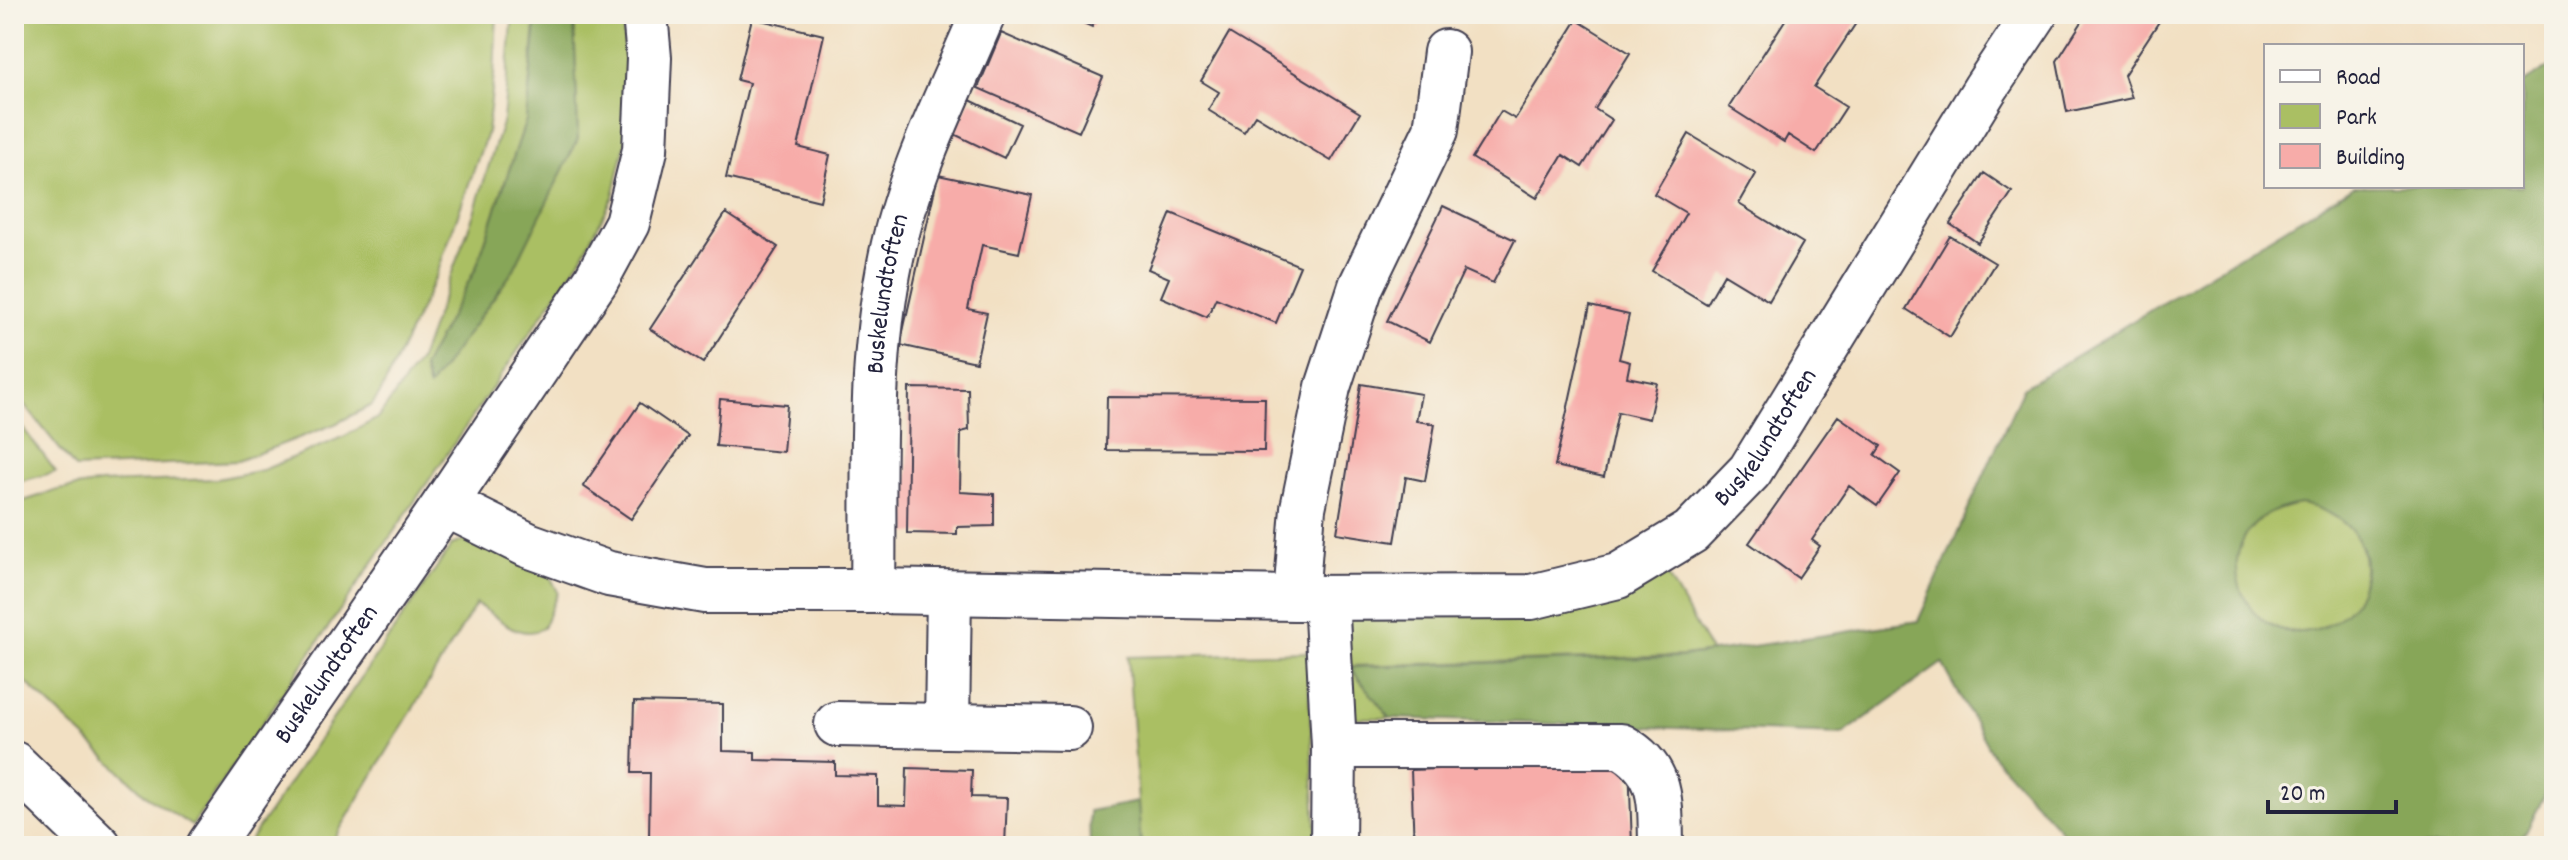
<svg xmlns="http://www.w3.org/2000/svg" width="2568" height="860" font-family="Dekko,sans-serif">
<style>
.green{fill:#aabf63;stroke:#66704f;stroke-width:2}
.forest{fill:#87a659;stroke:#54644a;stroke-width:2;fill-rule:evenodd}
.building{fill:#f7aca9}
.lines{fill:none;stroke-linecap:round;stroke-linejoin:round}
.minor-casing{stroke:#413e4f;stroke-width:48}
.minor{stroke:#fff;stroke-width:44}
.labels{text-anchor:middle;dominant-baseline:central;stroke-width:6;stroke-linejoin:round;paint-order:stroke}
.street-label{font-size:26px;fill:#22223b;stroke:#f7f3e8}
</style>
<rect width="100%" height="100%" fill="#f7f3e8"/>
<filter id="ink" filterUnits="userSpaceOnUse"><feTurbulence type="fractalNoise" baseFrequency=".0125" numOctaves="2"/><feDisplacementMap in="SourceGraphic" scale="16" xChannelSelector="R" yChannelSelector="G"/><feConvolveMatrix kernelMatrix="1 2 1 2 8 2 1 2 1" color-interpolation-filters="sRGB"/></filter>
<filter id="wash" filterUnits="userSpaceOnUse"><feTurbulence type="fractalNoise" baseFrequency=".006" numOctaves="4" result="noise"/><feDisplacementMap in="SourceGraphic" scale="32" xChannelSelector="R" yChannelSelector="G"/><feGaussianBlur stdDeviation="1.8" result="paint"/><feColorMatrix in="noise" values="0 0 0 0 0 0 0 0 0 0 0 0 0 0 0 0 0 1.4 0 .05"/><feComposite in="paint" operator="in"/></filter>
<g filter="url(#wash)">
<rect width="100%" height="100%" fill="#f2e0c3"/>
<path class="green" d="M14 14H497L494 75 487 133 436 276 381 392 372 405 335 424 238 461 75 468 14 392Z
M513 14H536L526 120 476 268 423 368 428 386 578 139 574 14H622L630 123 613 197 582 257 192 826 148 797 14 671V504L58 490 101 483 217 479 263 470 345 436 378 418 420 359 473 216 503 120Z
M14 416 56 472 14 483Z
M2236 568a64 64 0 1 1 128 0a64 64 0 1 1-128 0Z
M467 539 548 572 558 592 543 628C518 642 498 616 476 604L330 846H246L452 545Z
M1665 571 1711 652 1683 656 1351 666 1390 718H1347L1337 615Z
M1307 652 1317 846H1141L1128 657Z"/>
<path class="forest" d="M537 14H574L578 139 513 271 429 387 423 367 476 268 526 120Z
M2554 64V778L2518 846H2075L1993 756 1942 663 1843 734 1390 718 1349 667 1680 657 1918 621 2023 388 2354 186H2522V84ZM2300 504C2342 510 2378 544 2360 590 2354 606 2342 618 2327 625 2243 665 2188 522 2300 504Z
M1138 802 1141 846H1090L1089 811Z"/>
<g id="blocks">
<path class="building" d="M1063 14H1098L1092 27Z
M1789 14H1862L1814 87 1846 107 1816 153 1788 135 1784 142 1729 107Z
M2087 14H2164L2124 75 2132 98 2067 112 2057 61Z
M752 18 824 35 798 147 830 155 820 201 726 178 749 83 737 80Z
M1577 20 1630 53 1595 109 1612 120 1582 167 1563 155 1537 198 1472 158 1501 111 1515 119Z
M1001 33 1103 77 1079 132 978 88Z
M1229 33 1360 113 1331 161 1255 115 1244 132 1208 110 1219 92 1201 81Z
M970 100 1020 124 1004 158 954 134Z
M1689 134 1756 174 1739 204 1803 243 1769 301 1724 274 1707 304 1652 271 1686 213 1654 194Z
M1984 173 2012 192 1978 243 1950 224Z
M938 175 1032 195 1019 253 982 245 968 309 987 313 976 362 900 345Z
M1443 206 1515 240 1493 283 1464 270 1430 342 1387 321Z
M726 213 778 247 703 363 650 329Z
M1171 213 1300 266 1276 323 1216 298 1207 317 1161 297 1169 278 1148 269Z
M1950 236 1995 263 1950 337 1906 309Z
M1590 306 1629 315 1619 359 1630 362 1627 377 1657 383 1649 419 1618 412 1604 477 1555 466Z
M1361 384 1421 394 1416 421 1435 424 1425 481 1406 477 1395 542 1337 533Z
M909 388 968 389 969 430 961 432 960 492 994 494V526L957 527V534L907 533Z
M1107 397 1265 398 1264 451 1106 450Z
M720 399 787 405 783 452 716 446Z
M640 403 688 436 631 519 583 486Z
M1838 416 1881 446 1875 455 1900 473 1877 506 1849 486 1812 540 1820 546 1798 578 1749 543Z
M634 702 723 704V751L755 752V760L835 762V775L878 776V805L906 806 907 768 972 770 971 797 1007 798 1005 846H679L680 840 649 839 650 773H632Z
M1629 762 1632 846H1414L1411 770Z"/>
</g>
</g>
<g filter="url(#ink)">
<use href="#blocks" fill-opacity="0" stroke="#413e4f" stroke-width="2"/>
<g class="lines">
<defs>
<g id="minor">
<path id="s1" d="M445 504 528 545 609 574 705 591H873L1296 598 1531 597 1618 576 1691 532 1750 471 1985 89 2035 14"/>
<path id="s2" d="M873 591C875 481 868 367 891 258 908 173 950 93 983 14"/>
<path d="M1296 598 1303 508 1328 387 1361 286 1436 130 1446 52"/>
<path d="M1326 598 1334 746 1333 846"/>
<path d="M837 724 947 726 949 593"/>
<path d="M947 726 1069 728"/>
<path d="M1334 746H1621C1664 770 1660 802 1661 846"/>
<path d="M14 764 99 846"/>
<path id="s3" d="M209 846 445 504 596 280 627 223 645 150 649 58 645 14"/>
</g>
</defs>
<use href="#minor" class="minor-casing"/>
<use href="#minor" class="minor"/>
</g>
</g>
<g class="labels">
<g class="street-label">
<text stroke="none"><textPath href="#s2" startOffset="298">Buskelundtoften</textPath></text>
<text stroke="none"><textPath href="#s1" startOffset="1398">Buskelundtoften</textPath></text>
<text stroke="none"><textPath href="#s3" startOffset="208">Buskelundtoften</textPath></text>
</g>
</g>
<rect width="2568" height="860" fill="none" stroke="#f7f3e8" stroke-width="48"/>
<rect x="2264" y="44" width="260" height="144" fill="#f7f3e8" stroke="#a29fa3" stroke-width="2"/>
<rect x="2280" y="70" width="40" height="12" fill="#ffffff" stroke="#a29fa3" stroke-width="2"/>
<text x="2336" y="84" font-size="24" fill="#22223b">Road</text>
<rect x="2280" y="104" width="40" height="24" fill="#aabf63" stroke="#a29fa3" stroke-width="2"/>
<text x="2336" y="124" font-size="24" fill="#22223b">Park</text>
<rect x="2280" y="144" width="40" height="24" fill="#f7aca9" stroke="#a29fa3" stroke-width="2"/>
<text x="2336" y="164" font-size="24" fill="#22223b">Building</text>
<path d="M2268 800v12h128v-12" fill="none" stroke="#22223b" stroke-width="4"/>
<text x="2280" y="800" font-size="24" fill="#22223b" stroke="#f7f3e8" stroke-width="6" paint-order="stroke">20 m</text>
</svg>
